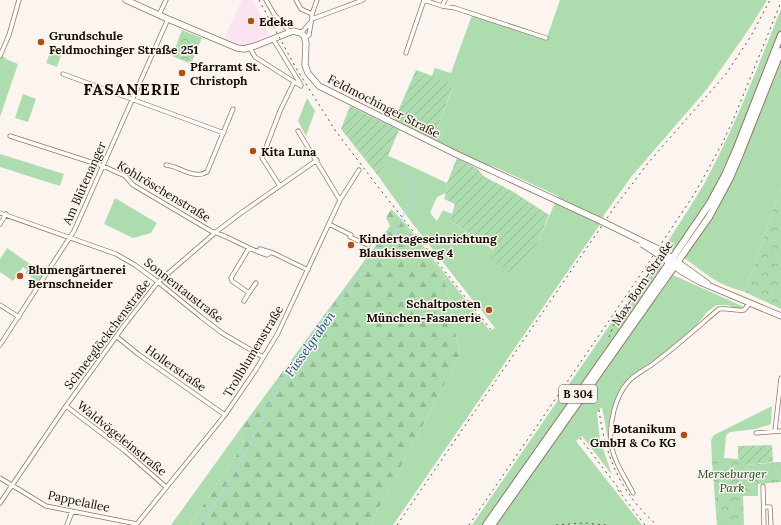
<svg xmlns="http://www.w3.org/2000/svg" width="781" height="525" font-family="Lora,serif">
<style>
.commercial{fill:#fae4f2}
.grass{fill:#adddaf}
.forest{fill:url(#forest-firs)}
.park{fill:url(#park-crowns)}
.garden{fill:url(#garden-furrows)}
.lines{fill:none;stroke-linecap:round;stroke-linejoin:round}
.stream{stroke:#aed5f9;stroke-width:1}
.street-casing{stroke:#94775f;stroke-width:5}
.secondary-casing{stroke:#94775f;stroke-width:7}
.primary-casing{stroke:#94775f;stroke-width:8}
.street{stroke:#fff;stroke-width:3.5}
.secondary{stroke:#fff;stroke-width:5.5}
.primary{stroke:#fff;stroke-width:6}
.rail{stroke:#5e544d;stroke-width:1;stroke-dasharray:2 4;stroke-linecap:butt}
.secondary-bridge-casing{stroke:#94775f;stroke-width:7;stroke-linecap:butt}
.secondary-bridge{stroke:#fff;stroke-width:5.5}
.poi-dot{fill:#b04f11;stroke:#fbf4ef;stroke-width:1.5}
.labels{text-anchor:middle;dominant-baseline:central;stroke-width:3;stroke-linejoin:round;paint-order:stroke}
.shield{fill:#fbf4ef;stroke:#5b524a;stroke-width:1}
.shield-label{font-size:11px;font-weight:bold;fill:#170c04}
.poi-label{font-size:12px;font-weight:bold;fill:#170c04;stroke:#fbf4ef;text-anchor:start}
.street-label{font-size:12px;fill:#170c04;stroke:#fbf4ef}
.park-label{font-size:12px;font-style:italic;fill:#14431b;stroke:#fbf4ef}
.water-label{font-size:13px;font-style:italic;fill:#005085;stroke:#fbf4ef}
.district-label{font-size:16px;font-weight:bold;letter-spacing:1px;fill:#170c04;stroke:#fbf4ef}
</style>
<defs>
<pattern id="forest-firs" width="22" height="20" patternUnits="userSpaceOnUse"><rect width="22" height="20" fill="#adddaf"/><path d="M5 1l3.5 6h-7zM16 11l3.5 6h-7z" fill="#94bc95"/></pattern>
<pattern id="park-crowns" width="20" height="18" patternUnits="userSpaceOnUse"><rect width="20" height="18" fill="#adddaf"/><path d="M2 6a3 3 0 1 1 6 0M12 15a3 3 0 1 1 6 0" fill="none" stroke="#94bc95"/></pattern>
<pattern id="garden-furrows" width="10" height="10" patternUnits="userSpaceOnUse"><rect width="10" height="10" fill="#adddaf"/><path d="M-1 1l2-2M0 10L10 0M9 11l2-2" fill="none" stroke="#94bc95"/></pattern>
</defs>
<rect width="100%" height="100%" fill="#fbf4ef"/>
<path class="commercial" d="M242 0H253L272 40 240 47 223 41Z"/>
<path class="grass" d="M560 0H767L749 29 707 89 631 177 604 215 601 223 393 525H370L460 355 444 276 391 209 405 223 490 331 495 328 478 306 476 302 475 303 409 219 379 177 387 155 447 183 446 193 437 197 430 213 437 221 443 210 452 214 450 221 494 250 538 242 558 196 495 167 483 164 433 139 454 85 432 76 435 68 451 73 472 15 546 40Z
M781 9V187L745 292C738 290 729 287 722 284 701 273 685 256 665 246 678 225 692 205 704 184 735 128 757 68 781 9Z
M52 48 62 52 57 67 46 63Z
M1 55 8 60 18 64 0 117V58Z
M23 94 36 99 28 122 15 118Z
M307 98 315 111 306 136 298 121Z
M0 154 64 174 60 186 0 167Z
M115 198 157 223 151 233 133 238 104 224Z
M7 248 44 274 38 282 25 273 27 270 23 267 13 281 0 272V259Z
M656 260 662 267 620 330 483 525H472L614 319 623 309Z
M673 275 744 307 738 309 728 305H717L708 311 693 330 627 382 617 400 608 429 609 445 602 407 597 412 600 440 612 475 582 436 576 441 642 525H496L513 498 650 305 657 298Z
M772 406 771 424 756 429 730 432 726 435 724 458 723 461H712L711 440 714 435Z
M241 428 243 445 190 525H171Z"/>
<path class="forest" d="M391 209 444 276 460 355 370 525H190L243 445 241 428 390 226 386 218Z"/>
<path class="park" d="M182 30 202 38 191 64 172 56Z
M781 187V309L745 292Z
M724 458 738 459 745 465 781 462V482L758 484V496H743L744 525H717L712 461H722Z"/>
<path class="garden" d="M416 70 454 84 433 139 394 120Z
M350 106 399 130 379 177 341 129Z
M457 158 478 169 483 176 512 191 549 215 538 242 510 273 489 257 494 249 450 221 455 204 444 199 446 193 447 183Z
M772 445 773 462 744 465 738 459V446Z"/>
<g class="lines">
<path class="stream" d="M200 525 223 491 243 458 263 417 279 387 291 368 326 318 396 233 411 196 414 185 408 177 398 173"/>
<defs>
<path id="street" d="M266 0 274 14 290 32
M296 0 301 9 312 14V19
M424 0 442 6 455 8 546 38
M442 6 445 0
M312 14 317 0
M159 15 166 0
M301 33 311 22 312 19 363 0
M305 38 309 35 311 23
M273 39 301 85
M250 48 255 57 301 86
M406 53 424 0
M0 56 9 35 19 0
M63 74 224 133
M298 131 340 200
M10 136 103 166 125 176 133 185 211 231C231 237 247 249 267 255L270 253
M166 165C179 166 194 180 207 172L233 109
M280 186 262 158 280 111 294 82
M0 213 116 254 135 265 158 282 201 317 222 333 263 357
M0 224 6 214
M329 224 351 235 350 237 368 245
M258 252 260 249 273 253 308 270
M249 293 256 283
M244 301 249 293 232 281 231 278 249 248
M0 305 19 317
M116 336 138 354 225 415
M0 345 74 231 168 19
M66 406 125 451 166 487
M775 431 781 378
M756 433 781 431
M0 478 46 506 137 524
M763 486 764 525
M633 493C625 477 613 460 611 443 609 423 615 397 628 382 636 373 649 368 658 360 679 344 699 326 719 309 728 308 736 311 744 310L750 303
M0 503 66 406 123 327 158 282 216 232 241 213 317 160
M764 507H770L771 525
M67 525 72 512
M136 525 225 415 255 371 278 333 340 200 359 170"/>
<path id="secondary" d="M126 0 168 19 237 48 244 49 255 46 293 31 301 33 304 36 306 43 305 65 308 73 319 86 456 154 601 221
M662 251 707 283
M659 255 681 271 700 282 781 316"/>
<path id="primary" d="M486 525 622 332 710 203 725 175 736 150 781 35
M492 525 709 217 730 178 741 152 781 51"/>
</defs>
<use href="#street" class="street-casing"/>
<use href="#secondary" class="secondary-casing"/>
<use href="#primary" class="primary-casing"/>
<use href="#street" class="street"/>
<use href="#secondary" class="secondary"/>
<use href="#primary" class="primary"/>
<path class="rail" d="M259 0 296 68 335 130 375 183 492 331
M609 337 618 315
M599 410C605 456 621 494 657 525
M580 438 623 494
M618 490 645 525
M397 525 614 208 648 163 726 74 751 36 770 0
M469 525 641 274 695 193 723 142 734 118 781 2
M556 525 584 523 606 525"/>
<defs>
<path id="secondary-bridge" d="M601 221 662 251
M642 244 659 255"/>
</defs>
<use href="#secondary-bridge" class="secondary-bridge-casing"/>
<use href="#secondary-bridge" class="secondary-bridge"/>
</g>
<g class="poi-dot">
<circle cx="251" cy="21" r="4"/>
<circle cx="41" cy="42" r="4"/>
<circle cx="182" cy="73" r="4"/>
<circle cx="253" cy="151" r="4"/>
<circle cx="351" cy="245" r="4"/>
<circle cx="20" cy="276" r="4"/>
<circle cx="489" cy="310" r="4"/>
<circle cx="684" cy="435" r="4"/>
</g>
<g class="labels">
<rect class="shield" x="559" y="385" width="38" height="18" rx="3"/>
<g class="shield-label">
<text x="578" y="394">B 304</text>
</g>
<g class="poi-label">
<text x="259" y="21">Edeka</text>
<text x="49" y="35">Grundschule<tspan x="49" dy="14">Feldmochinger Straße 251</tspan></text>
<text x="190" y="66">Pfarramt St.<tspan x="190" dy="14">Christoph</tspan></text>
<text x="261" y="151">Kita Luna</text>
<text x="359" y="238">Kindertageseinrichtung<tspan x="359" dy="14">Blaukissenweg 4</tspan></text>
<text x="28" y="269">Blumengärtnerei<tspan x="28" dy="14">Bernschneider</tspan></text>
<text x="481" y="303" text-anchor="end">Schaltposten<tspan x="481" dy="14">München-Fasanerie</tspan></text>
<text x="676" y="428" text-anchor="end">Botanikum<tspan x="676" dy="14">GmbH &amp; Co KG</tspan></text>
</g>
<g class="street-label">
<text transform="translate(384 106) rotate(27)">Feldmochinger Straße</text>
<text transform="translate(84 183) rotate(-66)">Am Blütenanger</text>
<text transform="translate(164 191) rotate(31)">Kohlröschenstraße</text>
<text transform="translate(642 283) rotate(-56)">Max-Born-Straße</text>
<text transform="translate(184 290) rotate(38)">Sonnentaustraße</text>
<text transform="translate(107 334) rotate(-53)">Schneeglöckchenstraße</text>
<text transform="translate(253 351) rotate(-59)">Trollblumenstraße</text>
<text transform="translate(176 368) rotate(35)">Hollerstraße</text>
<text transform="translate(122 438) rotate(39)">Waldvögeleinstraße</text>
<text transform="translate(79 501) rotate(12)">Pappelallee</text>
</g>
<g class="park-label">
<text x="732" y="473">Merseburger<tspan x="732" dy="14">Park</tspan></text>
</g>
<g class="water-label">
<text transform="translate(310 344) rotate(-55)">Füsselgraben</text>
</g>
<g class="district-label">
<text x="132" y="89">FASANERIE</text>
</g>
</g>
</svg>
